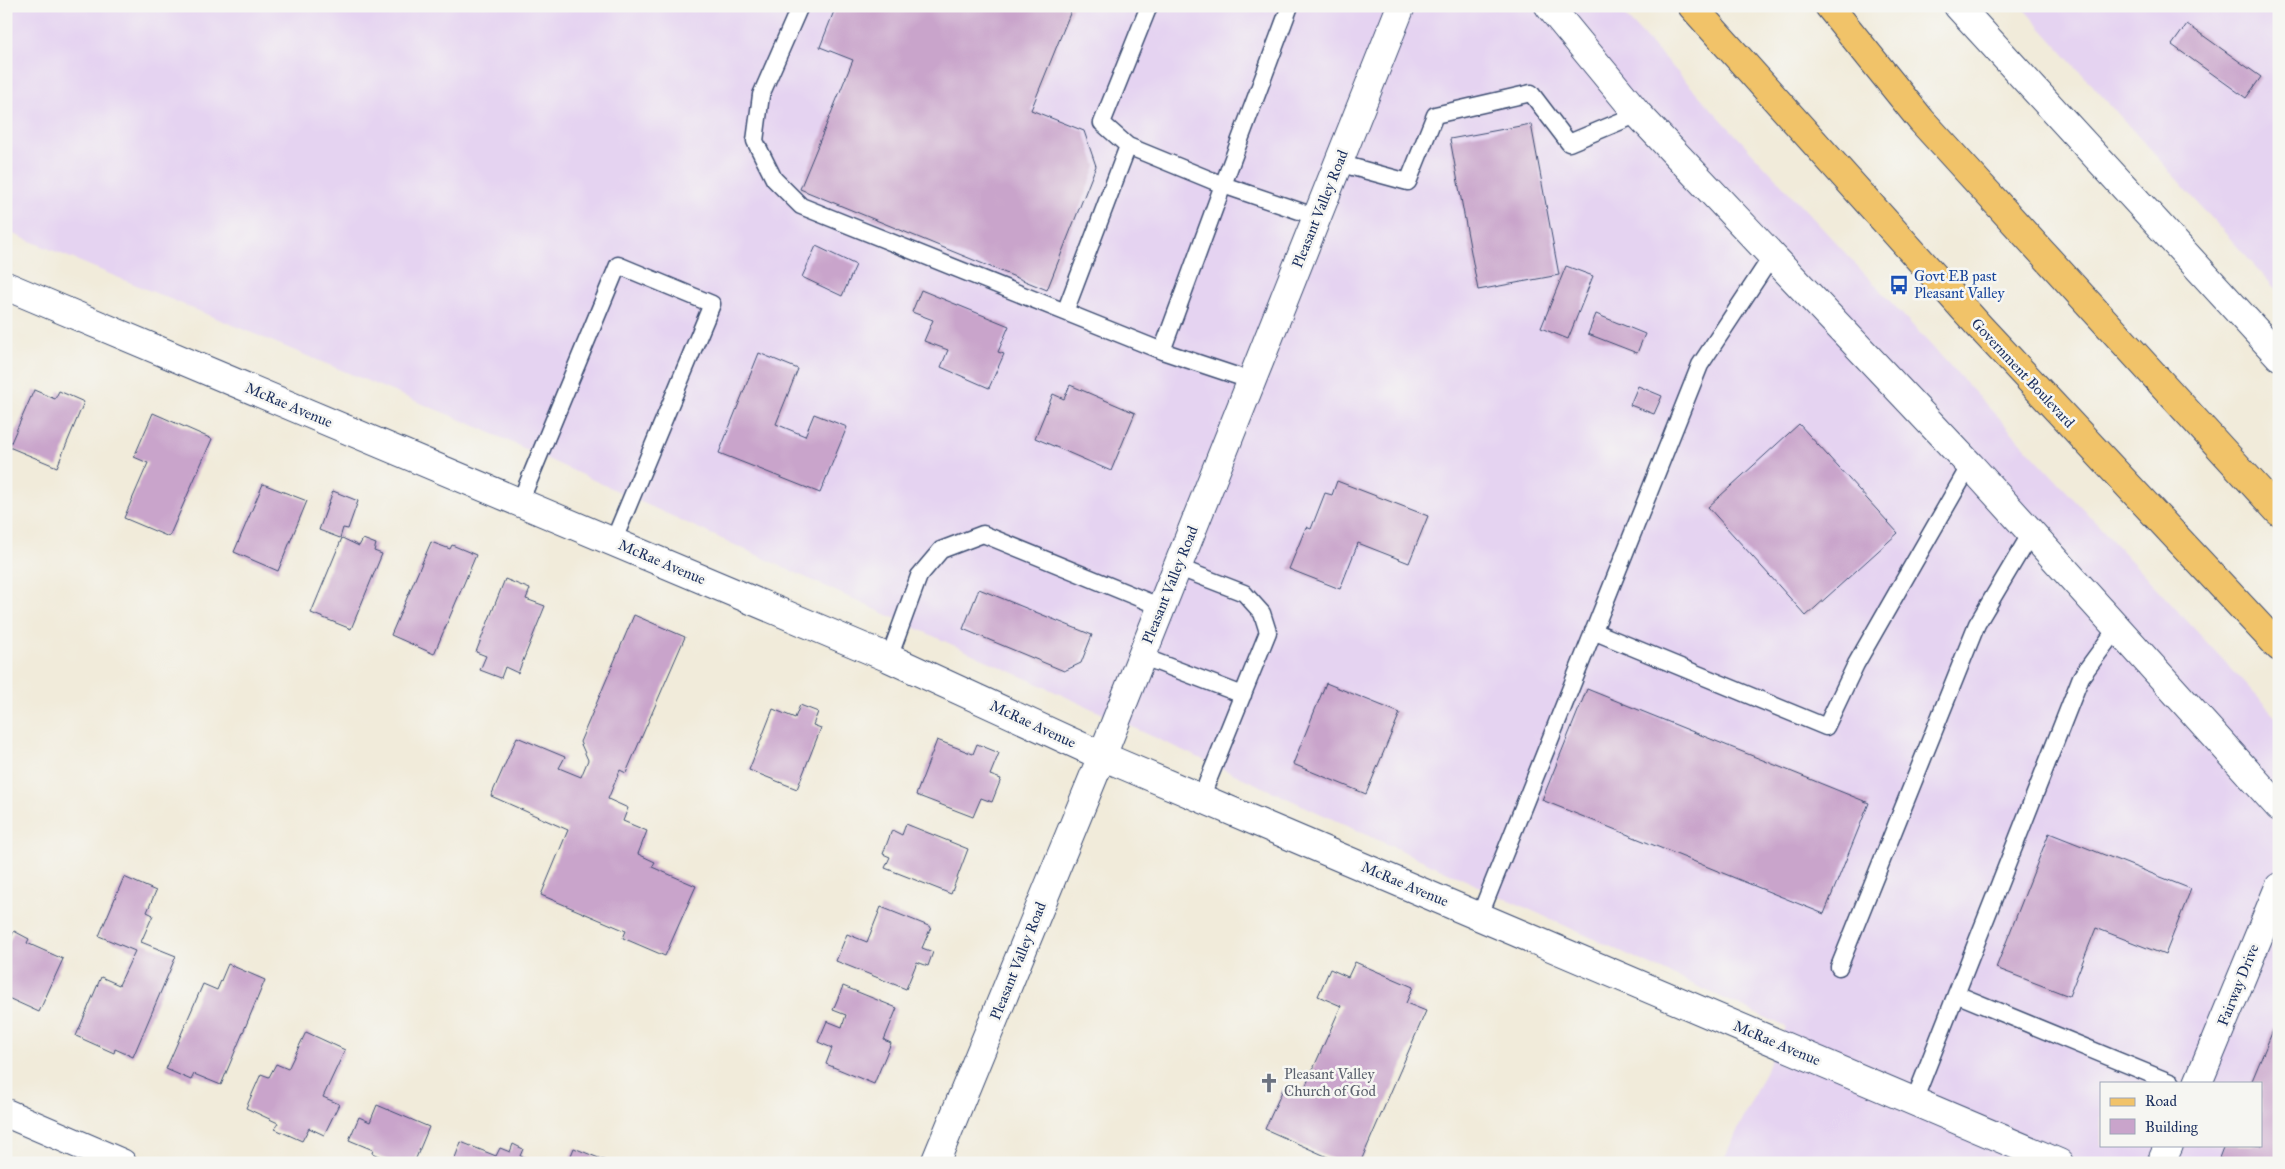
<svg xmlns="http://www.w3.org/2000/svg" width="2285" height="1169" font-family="'IM FELL Great Primer',serif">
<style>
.built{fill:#e5d3f1;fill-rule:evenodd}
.building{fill:#c9a4cb}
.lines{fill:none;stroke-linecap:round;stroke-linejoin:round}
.service-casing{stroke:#3b4b71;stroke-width:19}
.minor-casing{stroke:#3b4b71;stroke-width:30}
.tertiary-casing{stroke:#3b4b71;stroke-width:30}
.primary-casing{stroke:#3b4b71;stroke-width:30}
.service{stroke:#fff;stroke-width:16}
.minor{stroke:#fff;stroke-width:28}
.tertiary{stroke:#fff;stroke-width:28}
.primary{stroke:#f1c369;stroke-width:28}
.labels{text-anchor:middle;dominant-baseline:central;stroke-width:5;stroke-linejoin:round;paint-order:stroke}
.street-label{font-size:15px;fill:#1b2f5e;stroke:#f6f6f2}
.transit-label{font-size:15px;fill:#164399;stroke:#f6f6f2;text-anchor:start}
.worship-label{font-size:15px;fill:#5b616d;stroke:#f6f6f2;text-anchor:start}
</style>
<rect width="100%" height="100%" fill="#f6f6f2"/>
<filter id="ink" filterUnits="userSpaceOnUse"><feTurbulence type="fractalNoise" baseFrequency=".02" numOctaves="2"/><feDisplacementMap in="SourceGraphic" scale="10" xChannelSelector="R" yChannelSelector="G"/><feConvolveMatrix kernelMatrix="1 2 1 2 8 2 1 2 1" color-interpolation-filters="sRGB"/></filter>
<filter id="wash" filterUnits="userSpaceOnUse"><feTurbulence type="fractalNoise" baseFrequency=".0096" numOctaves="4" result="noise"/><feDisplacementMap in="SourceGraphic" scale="20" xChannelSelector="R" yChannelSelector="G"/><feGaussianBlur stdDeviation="1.12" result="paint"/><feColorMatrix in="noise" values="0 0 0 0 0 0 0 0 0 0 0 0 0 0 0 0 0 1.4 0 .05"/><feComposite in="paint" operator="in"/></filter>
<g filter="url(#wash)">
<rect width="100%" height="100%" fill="#f1ebda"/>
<path class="built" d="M6 6H1616L2279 720V1163H1722L1786 1027 471 424 6 231ZM2101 1083H2261V1145H2101Z
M2021 6H2279V293Z"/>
<g id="blocks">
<path class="building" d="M836 6H1073L1031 110 1084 131 1096 166 1047 290 800 189 853 60 820 47Z
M2187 24 2261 77 2246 98 2172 45Z
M1531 124 1559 275 1478 290 1450 139Z
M816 246 856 265 842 296 802 277Z
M1566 266 1593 276 1568 339 1541 328Z
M921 290 1009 326 998 352 1004 354 989 388 941 367 948 350 924 341 933 320 912 312Z
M1596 314 1645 334 1637 353 1588 334Z
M759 353 798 369 776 424 805 436 814 414 847 427 820 493 719 453Z
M1070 385 1135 413 1111 471 1035 438 1053 394 1064 399Z
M1638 386 1662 396 1654 414 1630 405Z
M34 390 55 399 59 391 84 402 57 467 9 447Z
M153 413 212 439 169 537 124 518 148 463 134 457Z
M1799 424 1898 533 1806 616 1708 507Z
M1337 481 1428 516 1409 563 1358 543 1340 589 1289 569 1306 527 1311 529 1325 493 1332 495Z
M263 484 307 501 278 571 234 552Z
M333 491 358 501 348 529 343 528 340 538 319 530Z
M342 538 359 546 363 539 376 544 374 551 382 554 351 629 311 613Z
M431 542 450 549 452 545 476 555 434 654 391 635Z
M505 579 530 589 526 599 545 606 518 673 505 667 501 678 480 670 486 656 476 652Z
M979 589 1092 635 1081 663 1064 671 963 629Z
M634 615 685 637 626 773 620 770 608 799 628 808 623 821 647 831 638 854 655 862 652 867 696 886 665 956 623 938 626 931 541 895 568 830 491 796 517 737 565 757 559 768 581 777 588 760 580 742Z
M1326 683 1400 713 1366 794 1293 764Z
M1587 689 1869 803 1824 914 1542 800Z
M800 705 818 712 813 725 821 728 797 789 749 770 773 709 795 718Z
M937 740 973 754 977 744 999 753 990 775 1001 779 992 802 981 798 973 817 916 795Z
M906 824 968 849 951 894 885 868 890 857 883 854 892 830 902 835Z
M2049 833 2191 889 2165 955 2096 928 2069 996 1996 968Z
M124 877 156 891 147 912 153 915 141 942 176 956 133 1057 115 1049 114 1053 76 1036 101 977 119 985 135 951 99 936Z
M881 907 931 927 922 948 933 952 928 966 917 962 906 989 836 961 847 934 867 942Z
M14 931 29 939 27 943 63 959 39 1012 6 997V948Z
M1355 962 1413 987 1406 1003 1426 1011 1360 1163H1341L1265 1129 1284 1087 1302 1094 1341 1006 1318 996 1330 969 1348 977Z
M228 964 265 980 221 1085 194 1074 191 1080 166 1069 203 984 217 990Z
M843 986 897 1008 884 1040 891 1043 874 1084 826 1064 832 1048 818 1042 827 1021 842 1027 846 1015 833 1010Z
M2279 1016V1163H2230L2219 1158 2224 1145H2261V1083H2251Z
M306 1032 345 1050 323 1097 339 1104 324 1135 309 1128 302 1141 275 1129 278 1123 246 1108 261 1074 269 1077 276 1064 288 1069Z
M377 1105 429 1127 414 1163H394L372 1153 373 1150 349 1140 359 1117 370 1122Z
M461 1142 496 1156 500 1148 510 1152 513 1144 523 1149 520 1156 529 1159 528 1163H453Z
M574 1148 611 1163H568Z"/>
</g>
</g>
<g filter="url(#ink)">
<use href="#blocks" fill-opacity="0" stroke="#3b4b71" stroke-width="1"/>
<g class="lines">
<defs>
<path id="service" d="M800 6 761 95 755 141 774 179 801 206 1065 312
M1149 6 1102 123 1128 146 1065 312 1162 351 1252 381
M1128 146 1223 185 1290 6
M1338 163 1408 182 1435 115 1531 93 1569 143 1638 114
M1162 351 1223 185 1317 217
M520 502 618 265 712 304 613 542
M1177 567 1244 593 1262 613 1268 632 1201 798
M1593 631 1826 727 1856 664 1970 465
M1141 656 1243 695
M889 658 919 576 941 550 983 534 1161 607
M1480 915 1700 365 1772 256
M1839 967 1977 624 2031 533
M1956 994 2172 1083
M1914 1101 2081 677 2117 628"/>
<path id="minor" d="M1549 6 1638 114 1970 465 2279 807
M1958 6 2279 356
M6 286 889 658 1102 756 2059 1163
M2198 1083 2279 887
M6 1113 122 1163
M2161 1163 2169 1145"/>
<path id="tertiary" d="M935 1163 1102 756 1401 6"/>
<path id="primary" d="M1692 6 1980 327 2279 647
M1829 6 1921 120 2279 512"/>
</defs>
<use href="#service" class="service-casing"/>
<use href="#minor" class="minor-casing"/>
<use href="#tertiary" class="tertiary-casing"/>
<use href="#primary" class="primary-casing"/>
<use href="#service" class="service"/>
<use href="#minor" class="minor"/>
<use href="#tertiary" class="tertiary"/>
<use href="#primary" class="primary"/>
</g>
</g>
<defs>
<symbol id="bus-bare" viewBox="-9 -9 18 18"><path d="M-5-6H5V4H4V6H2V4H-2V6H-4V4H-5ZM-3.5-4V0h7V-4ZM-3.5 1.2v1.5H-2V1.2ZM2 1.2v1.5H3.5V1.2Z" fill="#1a4fb4" stroke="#f6f6f2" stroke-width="2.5" paint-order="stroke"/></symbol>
<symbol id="church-bare" viewBox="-9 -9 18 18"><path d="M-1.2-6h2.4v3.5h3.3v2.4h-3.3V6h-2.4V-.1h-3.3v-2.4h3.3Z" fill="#6b7280" stroke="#f6f6f2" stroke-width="2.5" paint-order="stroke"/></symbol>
</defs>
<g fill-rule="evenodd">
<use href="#bus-bare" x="1885" y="271" width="28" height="28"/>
<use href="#church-bare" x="1255" y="1069" width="28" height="28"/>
</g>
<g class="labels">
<g class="street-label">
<text transform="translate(1320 209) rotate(-68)">Pleasant Valley Road</text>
<text transform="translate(2023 373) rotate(47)">Government Boulevard</text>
<text transform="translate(289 405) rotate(23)">McRae Avenue</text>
<text transform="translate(662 562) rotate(23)">McRae Avenue</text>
<text transform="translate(1170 585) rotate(-68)">Pleasant Valley Road</text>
<text transform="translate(1033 724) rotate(25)">McRae Avenue</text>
<text transform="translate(1405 884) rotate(23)">McRae Avenue</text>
<text transform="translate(1018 961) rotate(-68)">Pleasant Valley Road</text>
<text transform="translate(2238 985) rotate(-68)">Fairway Drive</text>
<text transform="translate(1777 1043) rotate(23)">McRae Avenue</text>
</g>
<g class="transit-label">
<text x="1914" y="276">Govt EB past<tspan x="1914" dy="17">Pleasant Valley</tspan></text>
</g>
<g class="worship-label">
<text x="1284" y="1074">Pleasant Valley<tspan x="1284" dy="17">Church of God</tspan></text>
</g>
</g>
<rect width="2285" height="1169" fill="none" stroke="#f6f6f2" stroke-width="25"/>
<rect x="2100" y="1082" width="162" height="65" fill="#f6f6f2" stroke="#9ea6b7"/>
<rect x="2110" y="1098" width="25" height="8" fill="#f1c369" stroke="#9ea6b7"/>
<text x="2145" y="1106" font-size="15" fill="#1b2f5e">Road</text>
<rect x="2110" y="1119" width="25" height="15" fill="#c9a4cb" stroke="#9ea6b7"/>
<text x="2145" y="1132" font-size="15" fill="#1b2f5e">Building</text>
</svg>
